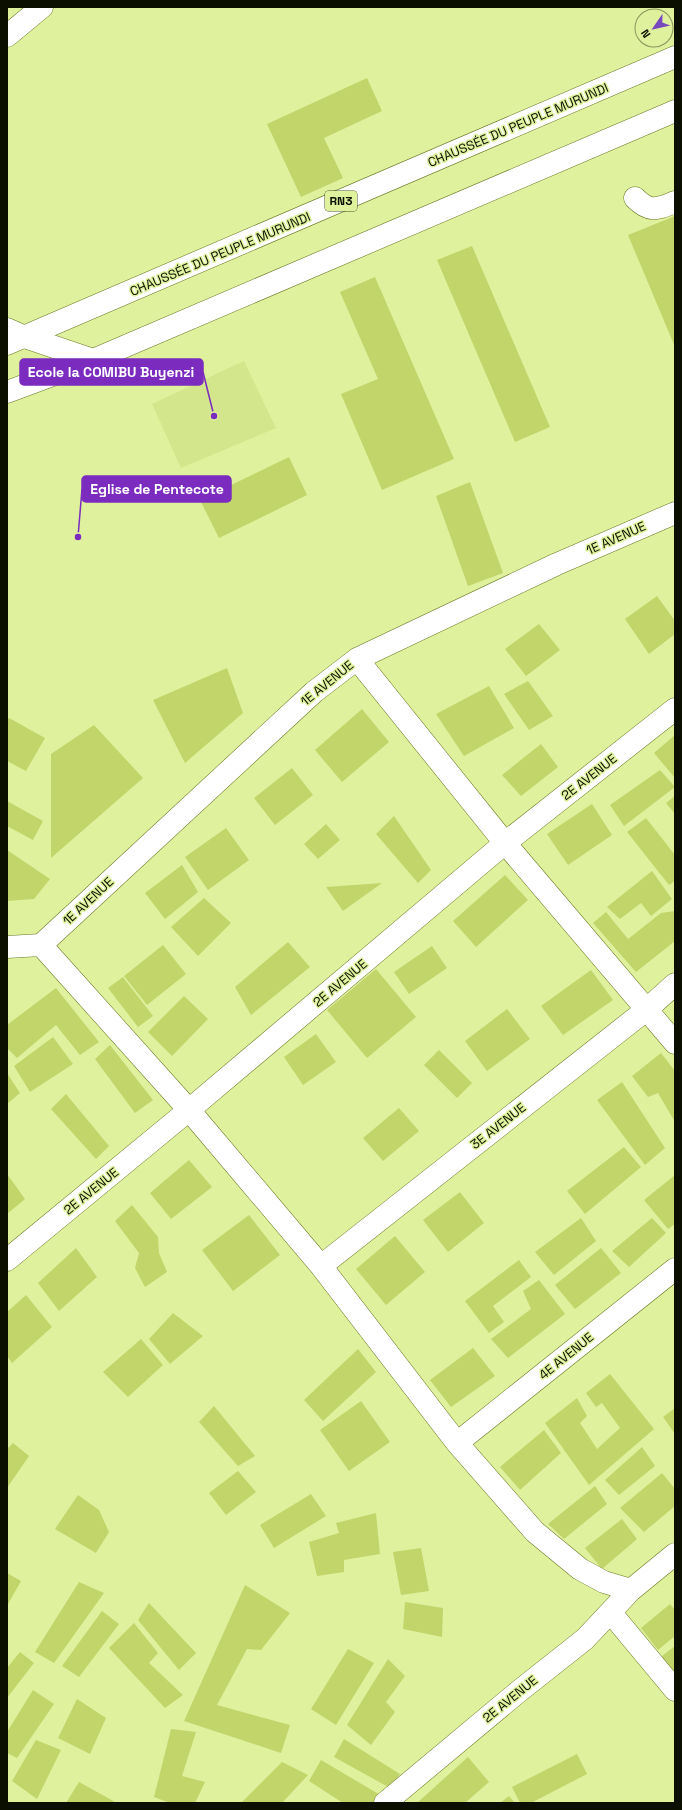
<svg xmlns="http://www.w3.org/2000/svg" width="682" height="1810" font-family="'Space Grotesk',sans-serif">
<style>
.built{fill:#d3e68b}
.building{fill:#c1d56b}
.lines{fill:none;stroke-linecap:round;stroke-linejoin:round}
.minor-casing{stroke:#697723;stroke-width:23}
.highway-casing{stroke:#697723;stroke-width:23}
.minor{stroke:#fff;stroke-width:22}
.highway{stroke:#fff;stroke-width:22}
.labels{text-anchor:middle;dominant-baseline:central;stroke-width:3;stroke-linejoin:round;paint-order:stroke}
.shield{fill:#dff19d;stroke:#4b532f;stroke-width:1}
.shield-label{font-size:12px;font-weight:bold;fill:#0b0f00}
.street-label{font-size:13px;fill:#0b0f00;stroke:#dff19d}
.leader{fill:none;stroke:#7b2cbf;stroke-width:1.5}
.callout-dot{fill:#7b2cbf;stroke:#dff19d;stroke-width:1.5}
.callout{fill:#7b2cbf;stroke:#7b2cbf;stroke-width:1.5}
.callout-label{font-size:14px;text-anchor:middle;font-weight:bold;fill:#fff}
</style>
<rect width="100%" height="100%" fill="#dff19d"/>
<path class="built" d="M244 361 276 428 181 468 152 404Z"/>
<path class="building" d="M367 78 382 111 324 138 343 178 301 197 267 124Z
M675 216V347L628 235Z
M472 246 550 427 515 442 437 260Z
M375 277 454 459 382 490 341 394 378 379 340 292Z
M289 457 307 495 219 538 200 500Z
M470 482 503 573 468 586 436 496Z
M657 596 675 621V634L649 654 625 619Z
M539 624 560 650 526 676 505 649Z
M227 668 243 713 185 763 153 700Z
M528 681 553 716 529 730 504 694Z
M489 686 514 728 464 756 436 714Z
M362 709 389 742 342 782 315 750Z
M9 718 45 738 26 771 7 761V720Z
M94 725 143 778 51 858V754Z
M675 735V778L654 753Z
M541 744 558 767 521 796 502 775Z
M292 768 313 795 275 825 254 798Z
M660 770 675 787 624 826 610 805Z
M675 796V814L666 803Z
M7 801 43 821 33 840 7 826Z
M592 804 612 835 568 865 547 834Z
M394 816 431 870 418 883 376 834Z
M646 818 675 855V881L669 885 627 832Z
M326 824 340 840 318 859 304 844Z
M226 828 249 860 208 890 185 857Z
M7 850 50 879 34 899 7 901Z
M182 865 198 892 165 919 145 893Z
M652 871 672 899 651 916 641 903 620 919 607 907Z
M505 875 528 900 476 947 453 921Z
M382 883 343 911 326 887Z
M204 898 231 923 198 956 171 927Z
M675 911V941L636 972 593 923 606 912 628 939 661 913Z
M288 942 310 967 251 1015 235 987Z
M163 945 186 974 147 1005 124 976Z
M432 946 447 968 409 994 394 972Z
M376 969 416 1017 367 1058 327 1010Z
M591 970 613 1000 563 1035 541 1006Z
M123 977 153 1016 138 1027 108 988Z
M56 988 99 1042 80 1055 56 1025 17 1058 7 1048V1025Z
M184 996 208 1019 172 1056 148 1032Z
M507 1009 530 1039 487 1071 465 1041Z
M316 1034 336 1062 303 1085 284 1057Z
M53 1037 73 1064 30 1092 14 1066Z
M110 1045 153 1100 135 1113 95 1059Z
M439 1050 472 1083 457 1098 424 1065Z
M661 1053 675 1071V1122L658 1093 648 1097 632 1076Z
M7 1073 20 1093 7 1104Z
M622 1082 665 1148 645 1165 597 1100Z
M66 1094 109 1146 96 1159 51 1109Z
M399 1108 419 1131 383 1161 363 1138Z
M624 1147 641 1167 585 1214 567 1191Z
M189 1160 212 1187 171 1219 150 1193Z
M7 1174 25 1199 7 1214Z
M675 1175V1224L668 1229 644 1200Z
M460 1192 484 1223 448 1252 423 1220Z
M132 1205 158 1237 159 1253 167 1272 145 1287 135 1268 139 1253 115 1221Z
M249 1215 280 1255 233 1291 202 1250Z
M581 1218 596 1241 554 1275 535 1252Z
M652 1218 666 1233 629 1267 612 1251Z
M395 1236 425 1272 386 1305 356 1269Z
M76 1248 97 1277 59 1311 38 1283Z
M601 1248 621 1273 575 1309 555 1285Z
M519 1260 531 1277 493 1306 504 1322 489 1333 465 1301Z
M539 1280 565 1314 508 1358 491 1339 531 1309 523 1291Z
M26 1295 52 1327 12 1363 7 1356V1312Z
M173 1313 203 1336 170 1364 149 1339Z
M141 1339 163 1365 128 1397 103 1372Z
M473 1348 495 1376 451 1407 430 1380Z
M358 1349 376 1372 323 1421 304 1400Z
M610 1374 654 1429 589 1485 545 1423 577 1398 587 1416 580 1423 597 1449 620 1428 602 1403 596 1407 586 1393Z
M361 1401 390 1442 349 1471 320 1430Z
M214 1406 255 1456 238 1466 199 1422Z
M675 1408V1434L663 1417Z
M544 1430 561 1453 520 1490 500 1467Z
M13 1443 29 1456 7 1488V1449Z
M642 1447 655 1466 619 1495 605 1480Z
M238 1471 256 1492 226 1515 209 1493Z
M662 1473 675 1489V1506L644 1532 620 1508Z
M595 1486 607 1504 564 1539 548 1524Z
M311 1494 326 1516 274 1548 260 1525Z
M78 1495 99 1510 109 1532 96 1553 55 1529Z
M376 1513 380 1554 344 1560V1572L317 1576 309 1542 339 1533 336 1523Z
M622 1519 637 1539 602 1569 585 1548Z
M421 1548 429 1591 401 1595 393 1552Z
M7 1573 21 1581 7 1606Z
M79 1582 104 1593 54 1663 35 1652Z
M245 1585 290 1613 261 1650 247 1649 217 1705 290 1725 281 1753 184 1721Z
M405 1602 443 1608 442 1637 403 1629Z
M149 1603 196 1653 179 1670 138 1620Z
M670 1604 675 1610V1636L658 1650 641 1628Z
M102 1611 119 1624 79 1677 62 1666Z
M134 1623 158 1653 149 1663 183 1695 165 1708 109 1648Z
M675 1646V1678L658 1659Z
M348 1649 374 1663 336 1725 311 1709Z
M20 1652 34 1663 7 1698V1668Z
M388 1659 405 1676 386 1702 395 1712 371 1745 347 1725Z
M33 1690 54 1704 17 1758 7 1753V1732Z
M77 1699 106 1718 90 1754 58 1738Z
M171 1729 196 1732 182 1776 205 1782 195 1803H170L154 1797Z
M344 1739 400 1774 390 1788 334 1757Z
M36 1740 61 1750 37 1799 12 1781Z
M577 1754 587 1774 531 1803H520L512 1787Z
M468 1757 489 1782 465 1803H417Z
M321 1760 382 1796 377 1803H343L309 1781Z
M282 1762 308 1775 282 1803H241Z
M79 1782 117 1803H66Z
M509 1796 515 1803H500Z"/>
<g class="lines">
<defs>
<path id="minor" d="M7 36 42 7
M635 198C650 213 657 209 675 202
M7 329 25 337 93 360
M357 659 505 843 675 1043
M41 945 314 692 357 659 557 564 675 513
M7 947 41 945 189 1110 321 1266 457 1443 535 1532 580 1569 604 1582 631 1590
M7 1260 189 1110 505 843 675 709
M321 1266 646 1010 675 984
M457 1443 675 1269
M611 1613 675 1690
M385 1803 518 1692 585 1639 631 1590 675 1554"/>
<path id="highway" d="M7 344 675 57
M7 392 93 360 675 111"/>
</defs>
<use href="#minor" class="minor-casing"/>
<use href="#highway" class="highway-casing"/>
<use href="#minor" class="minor"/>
<use href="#highway" class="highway"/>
</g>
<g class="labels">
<rect class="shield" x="325" y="191" width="32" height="20" rx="3"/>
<g class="shield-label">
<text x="341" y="201">RN3</text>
</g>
<g class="street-label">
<text transform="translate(518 125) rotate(-23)">CHAUSSÉE DU PEUPLE MURUNDI</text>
<text transform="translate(220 254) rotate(-23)">CHAUSSÉE DU PEUPLE MURUNDI</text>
<text transform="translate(616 538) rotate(-24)">1E AVENUE</text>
<text transform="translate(327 683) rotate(-39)">1E AVENUE</text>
<text transform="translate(589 777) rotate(-38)">2E AVENUE</text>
<text transform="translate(88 901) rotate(-43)">1E AVENUE</text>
<text transform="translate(340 983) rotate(-40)">2E AVENUE</text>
<text transform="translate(498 1126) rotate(-38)">3E AVENUE</text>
<text transform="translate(91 1191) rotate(-39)">2E AVENUE</text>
<text transform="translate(566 1356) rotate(-39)">4E AVENUE</text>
<text transform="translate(510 1699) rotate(-39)">2E AVENUE</text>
</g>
</g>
<path class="leader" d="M214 416L203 372M78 537L82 489"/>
<g class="callout-dot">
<circle cx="214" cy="416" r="4"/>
<circle cx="78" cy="537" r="4"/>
</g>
<g class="callout">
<rect x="20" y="359" width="183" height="26" rx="4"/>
<rect x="82" y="476" width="149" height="26" rx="4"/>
</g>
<g class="callout-label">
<text x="111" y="377">Ecole la COMIBU Buyenzi</text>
<text x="157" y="494">Eglise de Pentecote</text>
</g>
<rect width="682" height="1810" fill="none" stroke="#0b0f00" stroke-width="16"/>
<g transform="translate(654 28) rotate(236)"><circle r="19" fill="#dff19d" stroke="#8a975e"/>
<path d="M0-3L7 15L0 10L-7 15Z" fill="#7848c0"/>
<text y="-6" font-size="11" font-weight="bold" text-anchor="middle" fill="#0b0f00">N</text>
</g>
</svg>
